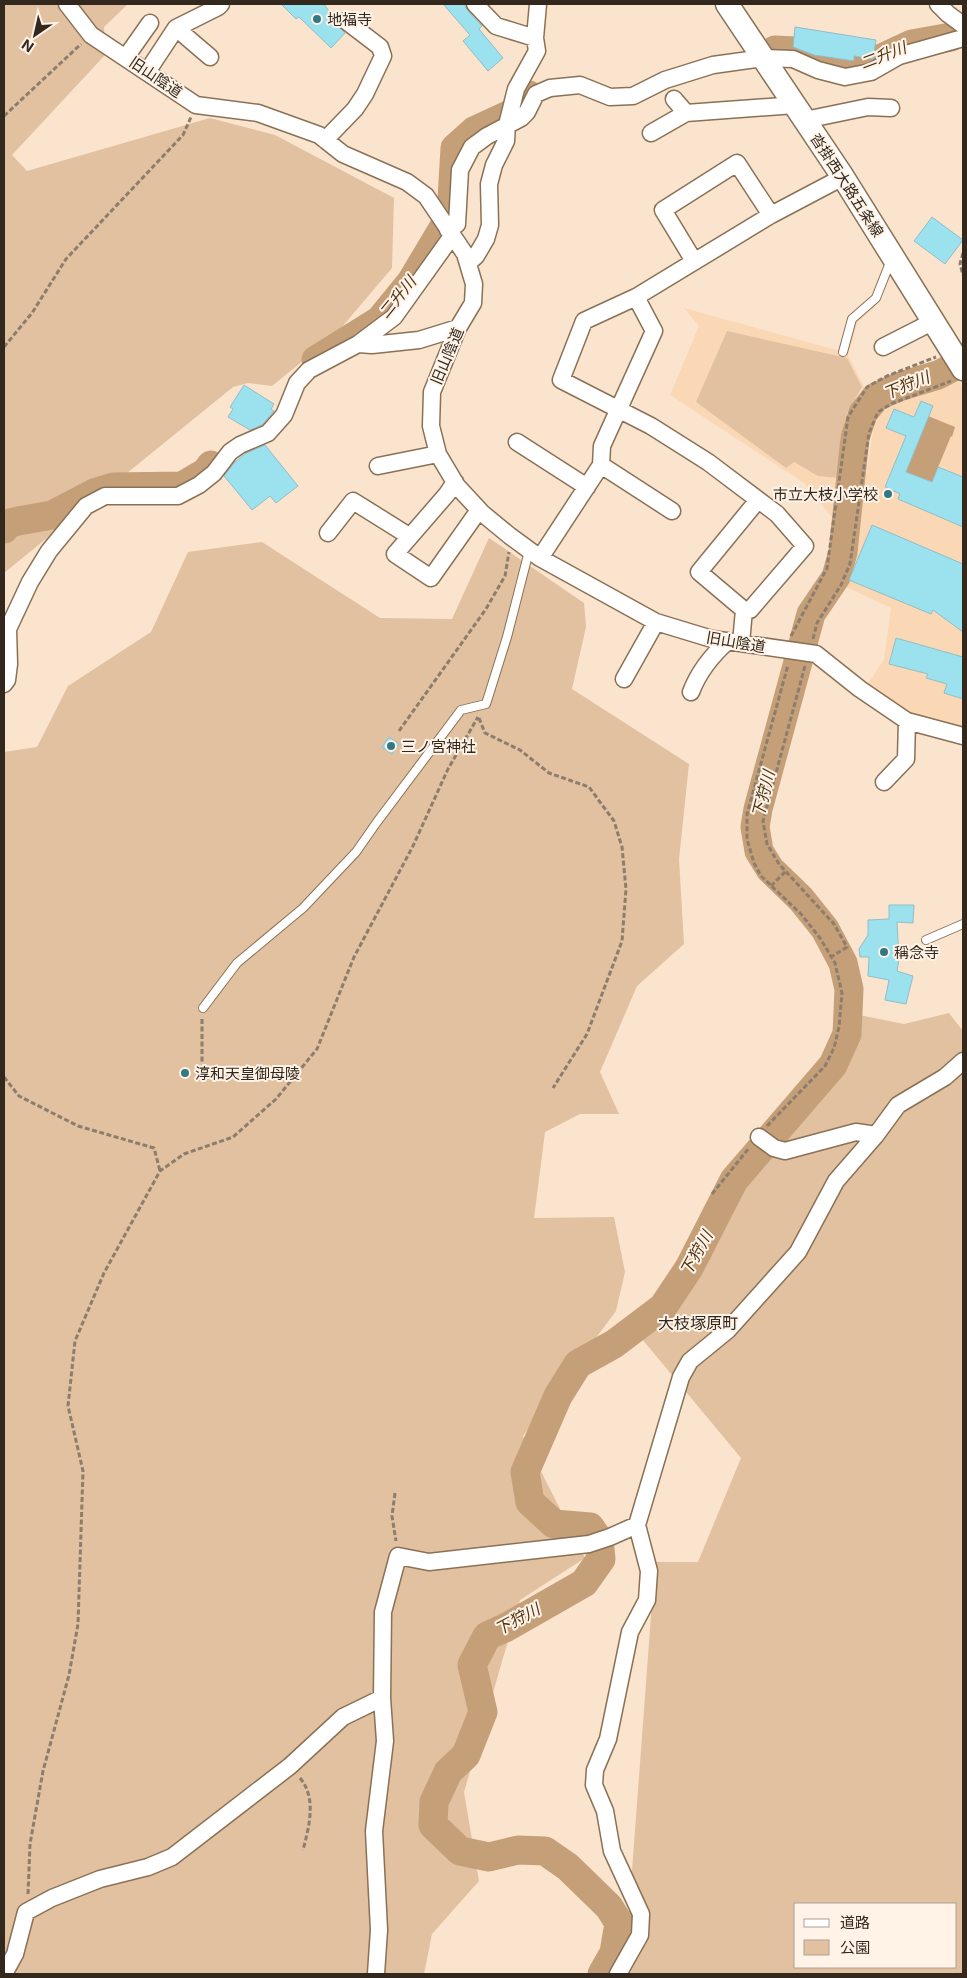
<svg xmlns="http://www.w3.org/2000/svg" width="967" height="1978" font-family="Inter,'Noto Sans JP',sans-serif">
<style>
.built{fill:#fad8b5}
.green{fill:#e1c19f;fill-rule:evenodd}
.water{fill:#c59f77}
.lines{fill:none;stroke-linecap:round;stroke-linejoin:round}
.river{stroke:#c59f77;stroke-width:29}
.building{fill:#9ce1ee;stroke:#91bec7}
.service-casing{stroke:#8a7156;stroke-width:10}
.minor-casing{stroke:#8a7156;stroke-width:19}
.secondary-casing{stroke:#8a7156;stroke-width:25}
.path{stroke:#8d7d6d;stroke-width:3;stroke-dasharray:5 2.5;stroke-linecap:butt}
.service{stroke:#fff;stroke-width:8}
.minor{stroke:#fff;stroke-width:16}
.secondary{stroke:#fff;stroke-width:22}
.poi-dot{fill:#337985;stroke:#fff3e8;stroke-width:2}
.labels{text-anchor:middle;dominant-baseline:central;stroke-width:4;stroke-linejoin:round;paint-order:stroke}
.poi-label{font-size:15px;fill:#32281d;stroke:#fff3e8;text-anchor:start}
.street-label{font-size:15px;fill:#32281d;stroke:#fff3e8}
.water-label{font-size:16px;font-style:italic;fill:#4e3312;stroke:#fff3e8}
.neighbourhood-label{font-size:16px;fill:#32281d;stroke:#fff3e8}
</style>
<rect width="100%" height="100%" fill="#fbe4cd"/>
<path class="built" d="M886 259 893 270 874 308 858 322 848 355 866 391 850 412 842 439V479L865 483 874 425 878 411 900 389 945 383 956 378 963 387V730L902 712 866 687 884 659 891 608 844 586 861 507 838 504 834 520 804 483 670 395 699 326 684 308 840 351 849 316 870 298Z"/>
<path class="green" d="M4 4H128L104 27 106 54 12 155 27 171 210 118 275 135 394 198 392 268 336 334 272 386 248 383 233 387 4 573Z
M727 331 847 358 862 387 848 411 840 438V478L818 476 794 462 786 468 696 402Z
M489 538 584 603 586 627 572 689 689 764 679 859 684 944 637 986 600 1072 619 1114H580L545 1132 534 1218 614 1217 625 1272 616 1311 523 1436 585 1558 520 1600 464 1792 479 1881 432 1934 424 1974H4V752L37 747 68 686 151 632 188 552 262 542 380 618 452 619Z
M949 1013 963 1031V1974H607L627 1938 655 1562H698L741 1458 642 1339 859 1015 904 1024ZM796 1904H956V1967H796Z"/>
<path class="water" d="M928 416 955 427 952 437 951 436 932 482 906 472Z"/>
<g class="lines">
<path class="river" d="M775 50 796 51 830 66 850 67 867 65 912 44 951 37
M316 360 380 320 411 282 451 215 455 148 474 131 519 110 529 95
M4 529 7 524 18 521 52 515 94 493 114 487 182 486 206 472 211 465
M602 1974 614 1953 619 1923 609 1907 568 1867 545 1851 518 1850 489 1857 460 1851 433 1825 434 1802 448 1772 466 1755 483 1712 472 1665 487 1636 507 1627 584 1583 601 1559 599 1540 590 1527 554 1524 530 1502 525 1472 558 1396 578 1364 614 1344 663 1307 689 1268 734 1180 833 1065 847 1034 849 989 843 963 825 929 801 899 770 869 759 851 755 827 758 809 811 614 836 577 843 552 855 438 863 413 876 397 898 387 938 375 963 362"/>
</g>
<path class="building" d="M281 4H324L336 21 337 25 345 33 331 48 299 17 296 19Z
M443 4H464L468 11 482 26 479 29 503 58 488 71 463 41 470 35Z
M795 27 876 40 873 59 854 56V61L814 55 793 47Z
M932 217 963 240 945 264 914 241Z
M244 385 274 404 271 409 274 411 262 425 250 430 228 417 233 409 230 407Z
M921 401 933 406 906 472 932 482 938 467 963 477V527L898 499 900 494 885 487 906 436 886 428 894 409 914 417Z
M265 445 298 486 276 503 270 496 252 510 224 476 234 463 246 453Z
M872 525 963 564V632L933 610 931 614 849 580Z
M896 638 963 657V699L944 693 947 684 926 678 928 674 889 664Z
M389 737 399 744 392 754 382 747Z
M889 905H914L913 923 897 922 899 959 897 971 913 976 906 1004 885 1000 889 980 868 976 869 957H860L859 949 868 935V920L889 919Z"/>
<g class="lines">
<defs>
<path id="service" d="M843 352 852 319 876 298 891 260
M926 940 963 924
M203 1008 237 963 303 908 356 852 377 822 461 710 486 704 507 637 529 551"/>
<path id="minor" d="M67 4 91 35 196 105 258 113 319 135 343 154 407 182 426 196 465 254 474 284 473 303 458 328 432 392 431 426 438 454 457 486 482 513 510 536 540 558 656 622 712 639 816 654 860 689 907 721 963 736
M475 4 496 26 535 38
M938 4 948 14 963 25
M176 28 210 57
M126 57 150 23
M147 72 176 28 218 7 221 4
M674 99 686 113
M805 120 868 107 891 108
M651 133 686 113 795 105
M325 140 355 109 365 94 383 56 380 47 346 21
M448 230 457 224 460 170 472 147 487 136 521 118 527 112 536 94 550 88 580 85 610 97 633 96 665 80 713 65 764 58 793 59 818 70 845 77 871 72 899 56 963 38
M694 261 663 210 737 163 771 215
M468 263 476 256 486 239 490 225 489 184 494 165 506 141 507 125 516 89 537 51 535 38 538 4
M358 344 394 317 452 236
M883 347 934 321
M517 442 587 487
M601 465 672 511
M378 466 438 454
M455 482 447 494 395 554 431 578 479 510
M328 533 353 501 409 536
M540 558 601 465 602 446 654 331 636 297
M744 610 699 572 758 500
M741 643 744 610H750L805 546 777 514 708 462 651 426 561 380 584 321 636 297 771 215 843 177
M624 679 656 622
M4 684 7 680 9 664 8 629 30 582 49 551 86 506 105 496H178L199 485 214 473 230 452 240 445 268 433 284 415 297 383 309 370 358 344 372 345 419 340 458 328
M691 692C699 671 711 656 728 641
M884 782 906 759 907 721
M759 1137 774 1148 785 1151 856 1132 876 1135
M4 1974 15 1954 26 1912 52 1898 100 1879 148 1867 172 1857 290 1766 343 1717 382 1698
M376 1974 379 1930 374 1831 385 1741 382 1698 383 1612 398 1556 429 1562 589 1544 610 1537 637 1525 681 1377 690 1361 728 1330 798 1252 836 1181 876 1135 898 1105 945 1077 963 1061
M618 1974 640 1935 641 1914 612 1851 605 1811 594 1785 595 1770 608 1739 630 1632 647 1600 649 1571 637 1525"/>
<path id="secondary" d="M727 4 843 177 963 369"/>
</defs>
<use href="#service" class="service-casing"/>
<use href="#minor" class="minor-casing"/>
<use href="#secondary" class="secondary-casing"/>
<path class="path" d="M4 116 81 44
M963 253 960 264 963 275
M4 347 32 313 66 259 183 135 191 117
M791 636 827 568 848 417 867 387 887 376 936 357
M813 639 817 623 841 585 850 564 869 433 878 412 891 404 951 381
M805 666 763 821 767 844 779 864 834 924 847 947 831 957
M479 718 485 733 520 750 549 773 589 787 614 821 622 847 626 889 622 941 587 1034 553 1088
M399 731 486 609 505 576 509 552
M771 886 786 871
M202 1019V1063
M4 1077 19 1096 78 1126 154 1148 160 1171
M767 1126 825 1066 834 1048 839 1027 842 993 835 963 820 938 801 914 761 876 754 863 747 839V814L788 665
M712 1194 749 1148
M395 1493 392 1516 396 1541
M300 1778C317 1798 309 1827 303 1850
M28 1894 30 1844 43 1771 69 1675 78 1624 83 1471 68 1406 75 1341 104 1273 160 1171 184 1154 233 1137 276 1099 317 1049 354 957 413 846 448 769 478 717"/>
<use href="#service" class="service"/>
<use href="#minor" class="minor"/>
<use href="#secondary" class="secondary"/>
</g>
<g class="poi-dot">
<circle cx="317" cy="19" r="5"/>
<circle cx="888" cy="494" r="5"/>
<circle cx="391" cy="746" r="5"/>
<circle cx="884" cy="952" r="5"/>
<circle cx="185" cy="1073" r="5"/>
</g>
<g class="labels">
<g class="poi-label">
<text x="327" y="19">地福寺</text>
<text x="878" y="494" text-anchor="end">市立大枝小学校</text>
<text x="401" y="746">三ノ宮神社</text>
<text x="894" y="952">稱念寺</text>
<text x="195" y="1073">淳和天皇御母陵</text>
</g>
<g class="street-label">
<text transform="translate(156 77) rotate(34)">旧山陰道</text>
<text transform="translate(847 185) rotate(57)">沓掛西大路五条線</text>
<text transform="translate(447 356) rotate(-67)">旧山陰道</text>
<text transform="translate(736 642) rotate(10)">旧山陰道</text>
</g>
<g class="water-label">
<text transform="translate(883 55) rotate(-21)">二升川</text>
<text transform="translate(397 297) rotate(-51)">二升川</text>
<text transform="translate(906 385) rotate(-22)">下狩川</text>
<text transform="translate(763 794) rotate(-76)">下狩川</text>
<text transform="translate(696 1253) rotate(-61)">下狩川</text>
<text transform="translate(517 1619) rotate(-28)">下狩川</text>
</g>
<g class="neighbourhood-label">
<text x="698" y="1323">大枝塚原町</text>
</g>
</g>
<rect width="967" height="1978" fill="none" stroke="#32281d" stroke-width="10"/>
<rect x="794" y="1903" width="162" height="65" fill="#fff3e8" stroke="#ada297"/>
<rect x="804" y="1919" width="25" height="8" fill="#ffffff" stroke="#ada297"/>
<text x="840" y="1928" font-size="15" fill="#32281d">道路</text>
<rect x="804" y="1940" width="25" height="15" fill="#e1c19f" stroke="#ada297"/>
<text x="840" y="1953" font-size="15" fill="#32281d">公園</text>
<g transform="translate(35 35) rotate(214)" stroke="#fff3e8" stroke-width="4" paint-order="stroke">
<path d="M0-4L9 19L0 12L-9 19Z" fill="#32281d"/>
<text y="-8" font-size="14" font-weight="bold" text-anchor="middle" fill="#32281d">N</text>
</g>
</svg>
